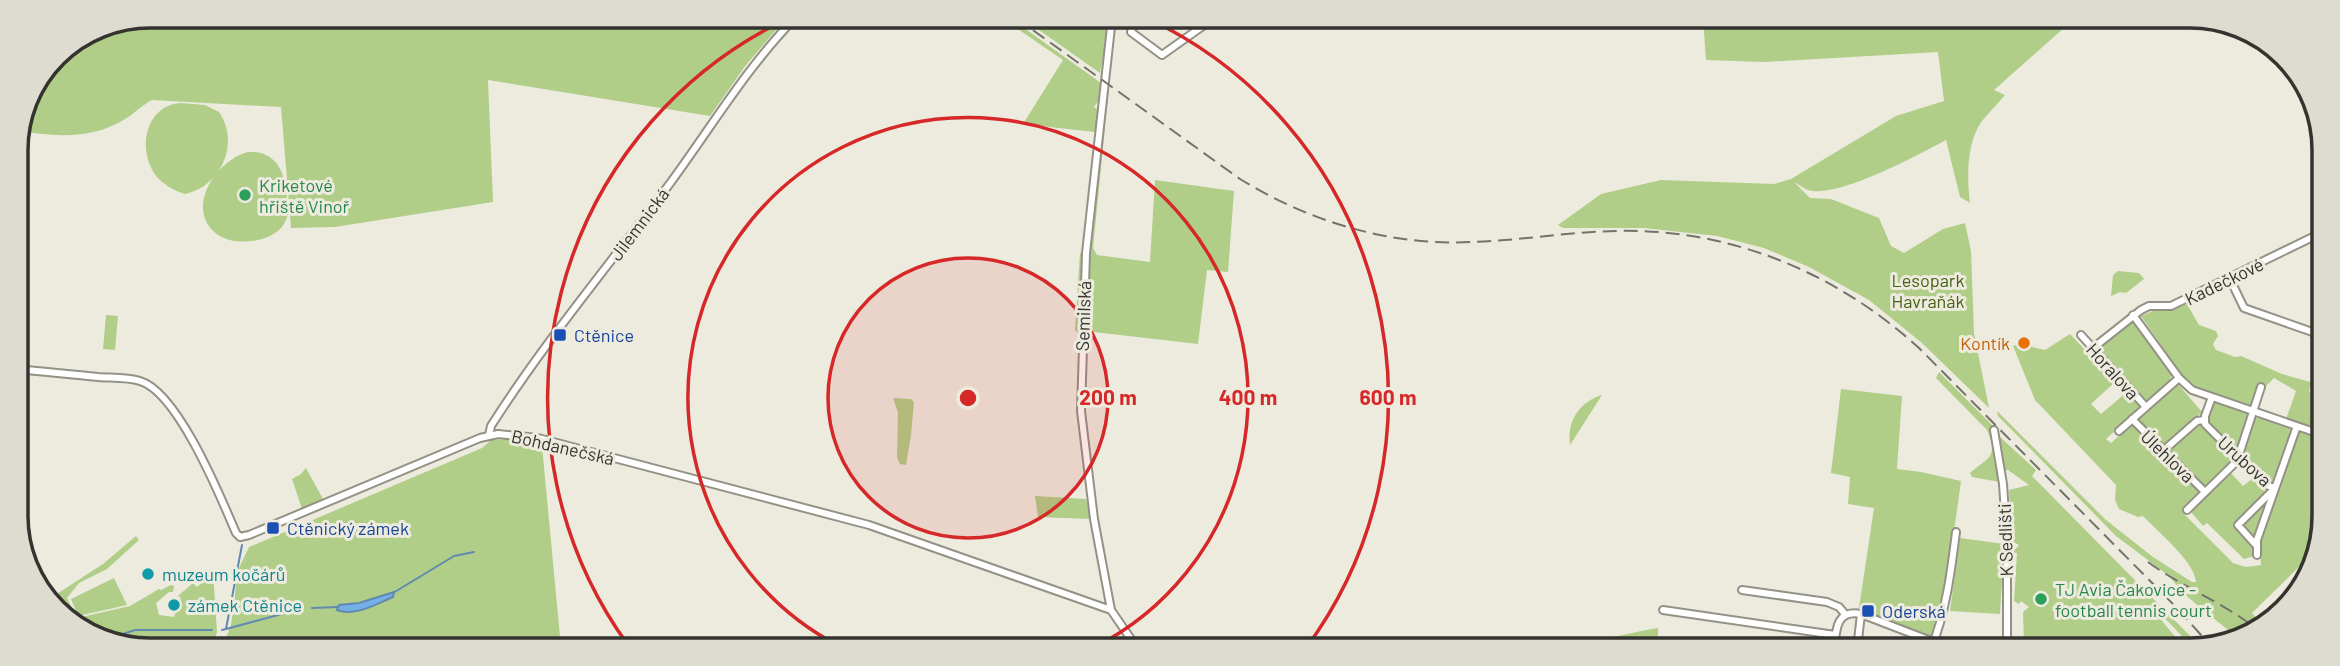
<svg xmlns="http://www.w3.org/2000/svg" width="2340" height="666" font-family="Barlow,sans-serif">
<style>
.green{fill:#b0ce88}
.water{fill:#74afe8;stroke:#618ab0;stroke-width:2}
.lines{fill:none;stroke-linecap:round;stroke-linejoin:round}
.stream{stroke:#618ab0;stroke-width:2}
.minor-casing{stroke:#949186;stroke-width:10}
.minor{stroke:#fff;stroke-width:6}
.rail{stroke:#73726b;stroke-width:2;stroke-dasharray:14 7;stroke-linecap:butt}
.ring{fill:none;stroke:#d62828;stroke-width:3.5}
.leisure-dot{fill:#2e9e5b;stroke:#edebde;stroke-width:2.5}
.transit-dot{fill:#1a4fb4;stroke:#edebde;stroke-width:2.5}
.food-dot{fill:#e8710a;stroke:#edebde;stroke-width:2.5}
.culture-dot{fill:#0f9aa8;stroke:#edebde;stroke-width:2.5}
.labels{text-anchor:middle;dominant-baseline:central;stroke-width:6;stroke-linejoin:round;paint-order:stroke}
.leisure-label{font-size:18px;fill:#27864d;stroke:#edebde;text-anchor:start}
.street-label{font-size:18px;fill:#34332f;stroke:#edebde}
.park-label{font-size:18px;fill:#466113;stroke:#edebde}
.transit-label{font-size:18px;fill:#164399;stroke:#edebde;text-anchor:start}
.food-label{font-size:18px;fill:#c56008;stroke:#edebde;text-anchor:end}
.culture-label{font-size:18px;fill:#0d838f;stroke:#edebde;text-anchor:start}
.rim{fill:none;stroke:#34332f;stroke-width:3.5}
.centre{fill:#d62828;stroke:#edebde;stroke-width:3.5}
.ring-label{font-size:21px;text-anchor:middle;font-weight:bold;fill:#d62828;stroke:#edebde;stroke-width:6;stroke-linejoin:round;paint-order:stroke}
</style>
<rect width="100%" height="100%" fill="#edebde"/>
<path class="green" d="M150 16 787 17 746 65 710 116 488 80 493 202 335 227 291 228 281 107 152 100C142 105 134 114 125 119 94 139 56 137 21 131L55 55 99 26Z
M1002 18H1010L1101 83 1099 100 1094 107 1098 110 1095 132 1023 124 1063 60Z
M1022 18H1064L1104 26 1108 29 1100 73Z
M1703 19 2073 20 1994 90 2005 95C1998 104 1989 112 1982 121 1966 143 1967 178 1970 203L1960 197 1946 140C1918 155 1837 199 1808 190 1803 188 1798 184 1794 182L1810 198 1831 199 1879 218 1891 246 1904 253 1943 229 1965 223 1971 251 1974 333 1989 408 1922 343 1869 300 1809 267 1764 248 1717 236 1644 228H1563L1558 225 1601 194 1661 180 1774 184 1791 179 1896 116 1944 101 1938 52 1763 62 1706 60Z
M1105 84 1109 87 1093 248 1097 255 1150 262 1155 180 1234 191 1228 272 1207 270 1198 344 1085 331 1090 229Z
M181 103 205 105 219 112C240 142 222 186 185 194 175 191 164 185 157 177 136 151 145 105 181 103Z
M248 152C277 150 286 174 287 199 288 206 289 214 286 220 277 243 236 247 218 235 183 210 216 160 248 152Z
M1080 253 1086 254 1081 336 1075 330Z
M2118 271 2139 273 2144 279 2126 293 2120 292 2111 296 2113 275Z
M2187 304 2199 325 2216 331 2218 336 2213 344 2216 350 2235 357 2241 356 2282 374 2321 385V387H2310L2309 391 2320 400V430L2286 419 2296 391 2274 378 2264 388 2257 387 2251 406 2190 385 2184 378 2141 316 2153 311 2173 310Z
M106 315 118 316 115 350 103 349Z
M2129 322H2135L2172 374 2170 381 2148 400H2144L2099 349Z
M2070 334 2115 382 2091 404 2101 414 2128 391 2139 405 2138 410 2106 439 2111 443 2131 425H2134L2199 490V495L2183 513 2233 563 2246 567 2261 565 2259 543 2297 433 2302 431 2320 437V476L2312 500 2318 504 2305 561 2252 613 2262 624 2234 635 2184 594 2169 576 2116 536 1998 416 1997 411 2106 520 2153 557 2192 582H2196C2195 562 2157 531 2143 516L2138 517 2119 509 2115 500 2116 485 2035 400 2013 346 2020 344 2045 350Z
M1939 372 1993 426 2000 482 1972 477 1970 473C1988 457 1999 458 1987 430L1936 378Z
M2178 384 2202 412 2167 445H2163L2138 421 2139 417Z
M1841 389 1902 396 1897 469 1921 472 1961 481 1947 583 1932 638 1859 608 1874 508 1848 504 1850 477 1831 473Z
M1602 395 1570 445C1567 421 1579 402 1602 395Z
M893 398 911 399 914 402 911 435 906 465 900 464 897 458 898 413Z
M2217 401 2244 410 2248 414 2237 451 2208 421 2212 404Z
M2258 417 2290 428 2291 432 2274 481 2268 482 2243 458 2255 419Z
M2199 424 2235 459 2206 487 2169 452Z
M1998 435 2036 470 2032 476 2202 648 2195 650 2160 613 2158 616 2186 650H2029L2024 643 2023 612 2029 607 2021 601 2019 604 2014 601 2017 553H2012L2019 545 2012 541 2009 490 2029 485 2008 470 2004 471Z
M506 439 542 446 561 647 223 646 231 625 238 570 249 547 482 448 491 440Z
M306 468 323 499 302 509 292 479 301 474Z
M2230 472 2243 486 2253 478 2266 493 2234 526 2254 546V556L2244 559 2207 523 2203 526 2192 513 2193 508Z
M1035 496 1086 499 1090 519 1038 517Z
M2268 499 2257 535 2251 536 2243 528 2244 522Z
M136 536 139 540 107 569 79 583 67 598 77 618 130 606 159 589 161 590 171 585 174 586 173 592H169L156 603 159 615 174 617 181 598 178 596 193 583 197 587 213 572 217 632 213 646H116L55 611 49 599 103 564Z
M1960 538 2004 544 2000 614 1950 611Z
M114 578 127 605 78 616 71 599Z
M1658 628V649H1558L1646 630Z"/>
<path class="water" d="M394 592 393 597C376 604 355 617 337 610L339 605 359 603Z"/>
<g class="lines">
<path class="stream" d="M393 593 454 556 474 552
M312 608 338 607
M226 629 289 612
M222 630 226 629 242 545
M105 640 135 630H212"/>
<defs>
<path id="minor" d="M1071 18 1111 25
M1112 18 1086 253 1081 411 1094 519 1111 610 1137 648
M1145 18 1132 28 1131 32 1162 55 1214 18
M2230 279 2244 308 2321 335
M2133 315 2179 378 2192 390 2320 434
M2081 335 2146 407
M2093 348 2141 310 2149 306H2171L2321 233
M17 369C44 372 71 374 98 377 111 378 127 377 140 381 178 392 221 498 236 533L240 537 249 535 480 438 498 434 538 438 869 525 1111 610
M2212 397 2205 416V424L2266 485 2275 488
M2132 419 2205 492
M1994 430 2003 484 2007 543V650
M2119 431 2179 378
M489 435 491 426C545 341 611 263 671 182 712 126 747 67 796 17
M2163 451 2197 421 2204 420
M2187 510 2237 461 2261 387
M2255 544 2238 525 2274 489
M2257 555V540L2297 426
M1742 590 1827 602 1839 607 1845 614
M1663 610 1835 635
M1834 649C1836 630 1836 609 1861 614L1952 649
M1857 649 1861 614
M1931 649C1946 612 1951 572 1956 532"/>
</defs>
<use href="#minor" class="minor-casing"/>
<use href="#minor" class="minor"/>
<path class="rail" d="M1016 18 1240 179C1310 222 1390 246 1472 242 1529 240 1585 229 1641 231 1746 235 1842 278 1919 348L2175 606 2210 645
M2148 562C2182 587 2222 602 2254 627"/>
</g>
<circle cx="968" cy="398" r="140" fill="#d62828" fill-opacity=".12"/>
<g class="ring">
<circle cx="968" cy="398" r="140"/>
<path d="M839 646A280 280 0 1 1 1095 647"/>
<path d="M628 645A420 420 0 0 1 791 17M1149 19A420 420 0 0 1 1306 648"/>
</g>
<g class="leisure-dot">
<circle cx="245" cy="195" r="7"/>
<circle cx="2041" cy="599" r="7"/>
</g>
<g class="transit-dot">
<rect x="553" y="328" width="14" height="14" rx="3.5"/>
<rect x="266" y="521" width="14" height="14" rx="3.5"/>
<rect x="1861" y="604" width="14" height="14" rx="3.5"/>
</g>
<circle class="food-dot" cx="2024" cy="343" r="7"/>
<g class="culture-dot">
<circle cx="148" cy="574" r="7"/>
<circle cx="174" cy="605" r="7"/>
</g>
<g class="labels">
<g class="leisure-label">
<text x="259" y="185">Kriketové<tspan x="259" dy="21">hřiště Vinoř</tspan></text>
<text x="2055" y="589">TJ Avia Čakovice -<tspan x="2055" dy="21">football tennis court</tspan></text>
</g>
<g class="street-label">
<text transform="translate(639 224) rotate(-53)">Jilemnická</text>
<text transform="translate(2224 281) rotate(-26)">Kadečkové</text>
<text transform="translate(1083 316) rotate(-88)">Semilská</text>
<text transform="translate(2113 371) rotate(48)">Horalova</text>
<text transform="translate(563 447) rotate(13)">Bohdanečská</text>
<text transform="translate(2168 456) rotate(44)">Úlehlova</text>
<text transform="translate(2245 461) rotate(42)">Urubova</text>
<text transform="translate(2005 540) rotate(-92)">K Sedlišti</text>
</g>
<g class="park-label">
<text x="1928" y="280">Lesopark<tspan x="1928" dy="21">Havraňák</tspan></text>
</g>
<g class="transit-label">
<text x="574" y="335">Ctěnice</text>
<text x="287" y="528">Ctěnický zámek</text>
<text x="1882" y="611">Oderská</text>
</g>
<g class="food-label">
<text x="2010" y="343">Kontík</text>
</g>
<g class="culture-label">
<text x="162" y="574">muzeum kočárů</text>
<text x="188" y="605">zámek Ctěnice</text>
</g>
</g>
<path d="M0 0H2340V666H0ZM150 28H2190A122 122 0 0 1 2312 150V516A122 122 0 0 1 2190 638H150A122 122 0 0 1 28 516V150A122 122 0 0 1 150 28Z" fill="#dedcd0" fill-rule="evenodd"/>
<path class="rim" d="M150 28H2190A122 122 0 0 1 2312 150V516A122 122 0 0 1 2190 638H150A122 122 0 0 1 28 516V150A122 122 0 0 1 150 28Z"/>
<circle cx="968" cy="398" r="10" class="centre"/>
<g class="ring-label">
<text x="1108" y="405">200 m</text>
<text x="1248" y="405">400 m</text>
<text x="1388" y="405">600 m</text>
</g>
</svg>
